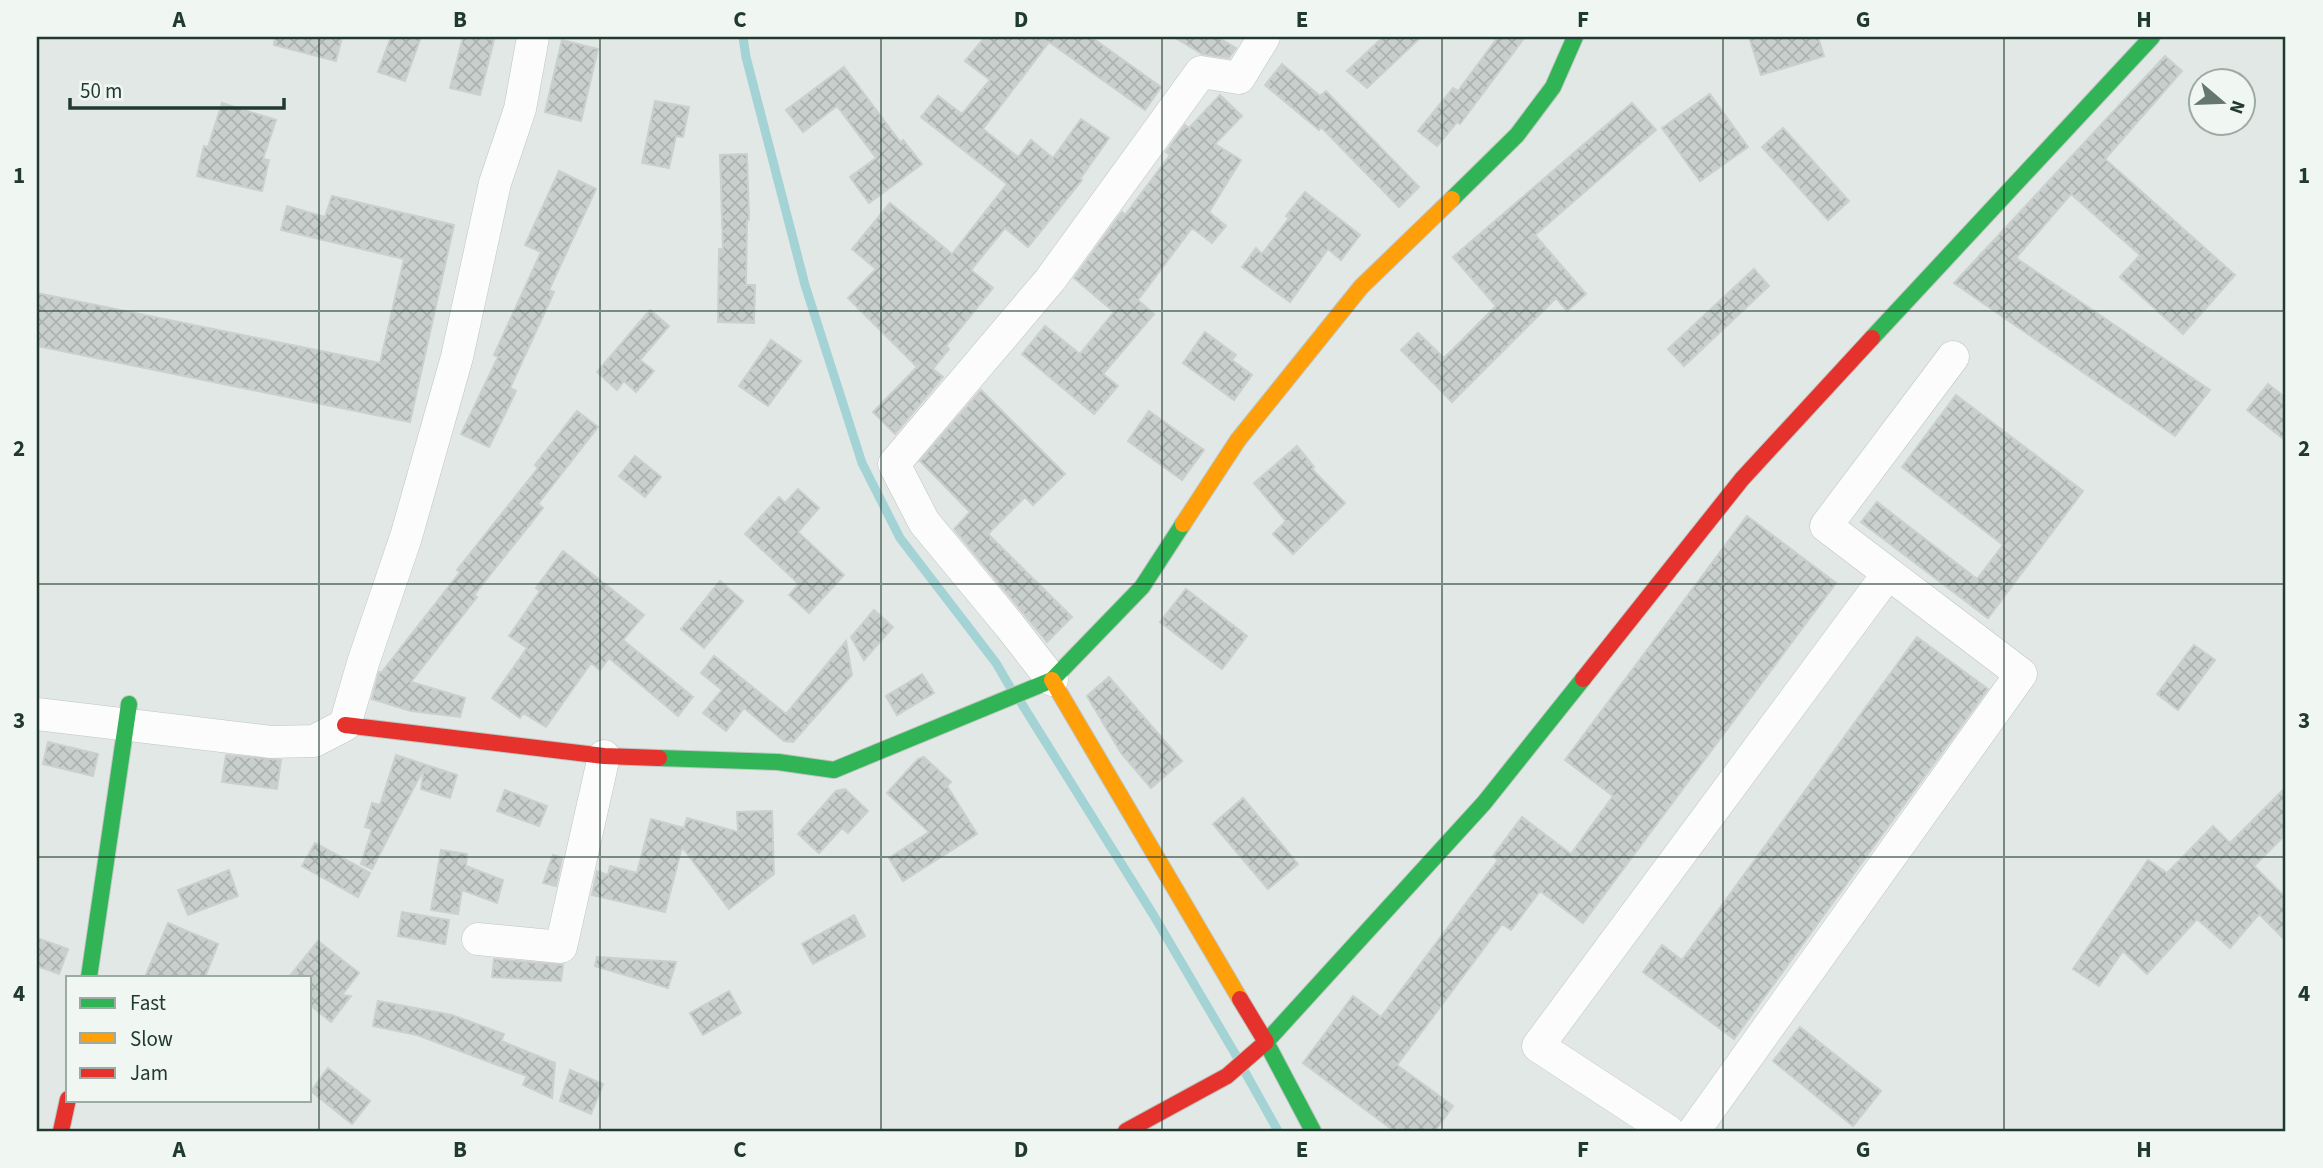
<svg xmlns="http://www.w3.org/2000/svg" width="2323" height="1168" font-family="'Source Sans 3',sans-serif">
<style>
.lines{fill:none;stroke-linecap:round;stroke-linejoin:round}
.stream{stroke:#a4d3d5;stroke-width:9}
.building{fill:url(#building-cross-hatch);stroke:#cbd0ce;stroke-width:2}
.street-casing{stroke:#bfc5c2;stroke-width:33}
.fast-casing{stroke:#bec6c2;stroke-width:18}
.slow-casing{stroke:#bec6c2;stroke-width:18}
.jam-casing{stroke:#bec6c2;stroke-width:18}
.street{stroke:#fbfcfb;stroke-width:32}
.fast{stroke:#30b455;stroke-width:16}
.slow{stroke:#ff9f0a;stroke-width:16}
.jam{stroke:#e5322d;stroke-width:16}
.grid{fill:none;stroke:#213a31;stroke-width:2;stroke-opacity:0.55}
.neatline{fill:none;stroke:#213a31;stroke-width:2.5}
.grid-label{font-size:23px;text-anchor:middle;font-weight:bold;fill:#213a31}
</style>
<defs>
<pattern id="building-cross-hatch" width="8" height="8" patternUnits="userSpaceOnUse" patternTransform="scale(1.75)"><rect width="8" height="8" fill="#c9cfcc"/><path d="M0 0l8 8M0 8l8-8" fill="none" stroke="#acb2b0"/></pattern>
</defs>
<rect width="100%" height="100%" fill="#e2e8e5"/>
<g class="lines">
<path class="stream" d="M743 37 746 57 805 285 862 463 900 538 996 663 1010 687
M1020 701 1154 916 1237 1057
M1245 1072 1278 1131"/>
</g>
<path class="building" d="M275 37H342L336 61 274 45Z
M391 37H421L405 81 378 72Z
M463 37H481L494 40 480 95 450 88Z
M985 37H1091L1161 87 1145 110 1049 42 983 129 1018 157 1031 140 1053 158 1081 119 1109 138 1080 179 1082 180 1028 247 1005 228 971 270 993 288 946 346 949 349 933 369 943 377 895 434 873 412 917 367 848 298 876 269 852 249 890 203 952 254 1007 184 921 117 938 96 962 114 990 80 965 61Z
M1174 37H1217L1236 48 1229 58 1202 54Z
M1383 37H1421L1367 88 1347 71Z
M1498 37H1525L1460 124 1457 122 1437 146 1418 131 1453 88 1458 91Z
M1749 37H1818L1824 56 1761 75Z
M562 40 598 49 581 121 545 112Z
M2165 56 2182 71 2105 159 2235 275 2183 334 2120 277 2140 255 2071 194 2016 258 2210 390 2175 436 1954 283Z
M1282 64 1320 96 1326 91 1419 187 1399 207 1321 127 1319 130 1265 85Z
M844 67 901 143 903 140 922 164 869 203 850 177 876 158 837 106 803 132 786 110Z
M1710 94 1748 147 1700 181 1662 128Z
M1220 95 1242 116 1215 144 1241 160 1209 212 1226 226 1212 243 1192 228 1138 300 1154 314 1103 374 1118 386 1094 414 1022 354 1045 326 1080 354 1114 312 1074 278 1122 212 1125 215 1170 155 1166 152 1185 125 1189 128Z
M655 101 689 107 683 137 676 136 669 168 642 163Z
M222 103 276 120 263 159 269 160 262 191 197 176 204 146 208 147Z
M1632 103 1656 130 1535 235 1586 294 1567 311 1556 298 1452 402 1401 350 1418 333 1444 358 1496 306 1453 257Z
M1783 128 1849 201 1828 220 1762 147Z
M747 154 749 220H747L746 285H755L754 323 718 322 719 249H723L720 155Z
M559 171 596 189 549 290 554 292 510 388 516 391 489 447 461 434 498 357 494 355 541 252 525 245Z
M1305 192 1360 235 1341 260 1328 249 1290 302 1242 267 1256 248 1262 254 1289 218 1286 216Z
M332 196 454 225 410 422 37 346V293L380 363 404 259 281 230 287 206 325 217Z
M1754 269 1769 286 1684 366 1668 349Z
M650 310 669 326 640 360 654 371 636 392 624 381 617 390 597 372Z
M1205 332 1236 355 1232 360 1252 375 1234 400 1183 363Z
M771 340 801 361 768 406 739 386Z
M2268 384 2286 398V441L2247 410Z
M981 390 1065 474 1033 505 1025 497 988 534 1072 617 1047 642 954 529 970 512 920 461Z
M1956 395 2083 491 1988 618 1861 522 1877 502 1977 579 2003 545 1902 467Z
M577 411 598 427 538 504 543 508 474 595 477 597 411 682 465 698 460 717 411 711 372 699 379 672 381 673 460 572 457 570 538 468 535 465Z
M1149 411 1204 450 1182 480 1128 441Z
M1297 446 1314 467 1312 469 1345 503 1293 554 1273 534 1286 521 1254 483Z
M635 456 661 477 645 497 619 476Z
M798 489 819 508 798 532 844 575 809 613 789 595 799 584 745 534 779 497 785 503Z
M1747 516 1836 583 1583 923 1540 891 1511 930 1502 924 1397 1065 1453 1106 1435 1131H1394L1303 1063 1353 996 1381 1017 1498 860 1493 856 1522 817 1571 854 1613 796 1565 760Z
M563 551 644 615 623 640 693 697 678 716 609 658 600 670 591 663 546 727 523 713 520 718 492 698 527 648 509 636 540 591 536 588Z
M720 581 743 601 704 648 681 629Z
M1186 589 1247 636 1222 669 1160 622Z
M874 610 893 627 864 660 851 637Z
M1917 637 1988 689 1734 1039 1643 972 1662 945 1682 960Z
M846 641 852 675 793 742 784 741 744 708 726 731 703 713 722 690 701 673 714 656 786 714Z
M2194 645 2215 660 2178 710 2157 694Z
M922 674 934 693 897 715 886 696Z
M1109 677 1182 761 1151 788 1121 753 1087 696Z
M48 742 98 754 93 776 43 764Z
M226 755 281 760 277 789 222 782Z
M396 755 457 775 450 798 421 789 424 768 372 869 361 864 372 829 365 827 372 803 380 805Z
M924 757 951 782 947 786 977 834 903 881 889 858 929 832 887 793 918 759Z
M2286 787V834L2254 866 2286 898V941L2259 914 2230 948 2197 919 2147 974 2123 951 2099 986 2073 969 2148 860 2167 873 2213 826 2230 843Z
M845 789 868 811 848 833 842 828 819 853 798 834 836 791Z
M505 790 547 806 539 826 497 811Z
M1243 798 1298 864 1268 889 1213 824Z
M772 811 774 874 729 909 682 847 665 912 592 895 597 871 608 875 610 866 637 873 651 819 684 828 687 818 738 832 737 812Z
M315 843 370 873 358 897 302 866Z
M441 850 467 854 466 866 503 880 497 903 462 890 458 914 431 910Z
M553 855 562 858 556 886 543 883Z
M229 870 238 896 188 915 178 890Z
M402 912 449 920 445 944 398 936Z
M854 915 865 936 813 964 802 944Z
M168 923 218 944 205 977H145Z
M37 938 68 949 59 974 37 966Z
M318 941 359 973 342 995 351 996 331 1022 310 1005V977H289Z
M597 957 662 961 676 962 668 988 595 966Z
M494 959 563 965 561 981 492 977Z
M729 991 741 1013 703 1035 690 1013Z
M378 1001 452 1015 504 1034 501 1041 555 1063 552 1098 523 1085 527 1076 417 1035 373 1026Z
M1800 1027 1881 1091 1853 1126 1773 1061Z
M328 1068 370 1101 352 1124 311 1091Z
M570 1070 603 1084 591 1114 560 1101Z"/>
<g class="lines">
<defs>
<path id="street" d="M1052 680 1010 626 924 522 894 464 1050 280 1201 72 1239 78 1264 37
M37 714 271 742 314 741 345 725 363 663 406 537 457 357 495 183 520 109 533 37
M478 939 561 947 604 756
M1668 1131 1538 1046 1887 575
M1694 1131 2021 674 1826 526 1953 357"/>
<path id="fast" d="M1452 199 1517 135 1553 87 1575 37
M1872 338 2152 37
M659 758 778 762 834 770 1052 680 1142 587 1183 524
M89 977 129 704
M1313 1131 1266 1042 1484 803 1583 679"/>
<path id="slow" d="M1183 524 1238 440 1361 287 1452 199
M1052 680 1240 999"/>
<path id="jam" d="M1583 679 1742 479 1872 338
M345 725 604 756 659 758
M61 1131 68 1099
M1126 1131 1227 1076 1266 1042 1240 999"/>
</defs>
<use href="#street" class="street-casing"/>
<use href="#fast" class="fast-casing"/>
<use href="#slow" class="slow-casing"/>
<use href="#jam" class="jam-casing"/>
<use href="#street" class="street"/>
<use href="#fast" class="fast"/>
<use href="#slow" class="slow"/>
<use href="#jam" class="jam"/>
</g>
<path class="grid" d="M319 37V1131M600 37V1131M881 37V1131M1162 37V1131M1442 37V1131M1723 37V1131M2004 37V1131M37 311H2286M37 584H2286M37 857H2286"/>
<rect width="2323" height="1168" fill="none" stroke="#f0f7f3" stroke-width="77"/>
<rect x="66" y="976" width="245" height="126" fill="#f0f7f3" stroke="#9daba5" stroke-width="2"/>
<rect x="80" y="998" width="35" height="10" fill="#30b455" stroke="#9daba5" stroke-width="2"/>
<text x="130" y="1010" font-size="21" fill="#213a31">Fast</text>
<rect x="80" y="1033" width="35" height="10" fill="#ff9f0a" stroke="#9daba5" stroke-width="2"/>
<text x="130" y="1046" font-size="21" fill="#213a31">Slow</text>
<rect x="80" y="1068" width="35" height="10" fill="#e5322d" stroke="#9daba5" stroke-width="2"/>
<text x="130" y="1080" font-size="21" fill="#213a31">Jam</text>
<g transform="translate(2222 102) rotate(109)"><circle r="33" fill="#f0f7f3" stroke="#9daba5" stroke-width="2"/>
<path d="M0-5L12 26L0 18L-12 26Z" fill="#657770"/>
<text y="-10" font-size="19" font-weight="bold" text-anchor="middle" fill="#213a31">N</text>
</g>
<path d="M70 98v10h214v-10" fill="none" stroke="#213a31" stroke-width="3.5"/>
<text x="80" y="98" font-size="21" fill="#213a31" stroke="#f0f7f3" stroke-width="5" paint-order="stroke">50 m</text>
<rect x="38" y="38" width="2246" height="1092" class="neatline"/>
<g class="grid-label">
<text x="179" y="27">A</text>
<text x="460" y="27">B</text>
<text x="740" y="27">C</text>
<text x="1021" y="27">D</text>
<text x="1302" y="27">E</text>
<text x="1583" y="27">F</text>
<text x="1863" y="27">G</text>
<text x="2144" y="27">H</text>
<text x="19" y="183">1</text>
<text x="2304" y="183">1</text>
<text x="19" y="456">2</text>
<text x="2304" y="456">2</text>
<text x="19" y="728">3</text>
<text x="2304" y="728">3</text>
<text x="19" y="1001">4</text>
<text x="2304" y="1001">4</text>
<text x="179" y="1157">A</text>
<text x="460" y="1157">B</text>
<text x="740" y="1157">C</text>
<text x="1021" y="1157">D</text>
<text x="1302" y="1157">E</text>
<text x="1583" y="1157">F</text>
<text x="1863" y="1157">G</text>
<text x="2144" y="1157">H</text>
</g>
</svg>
